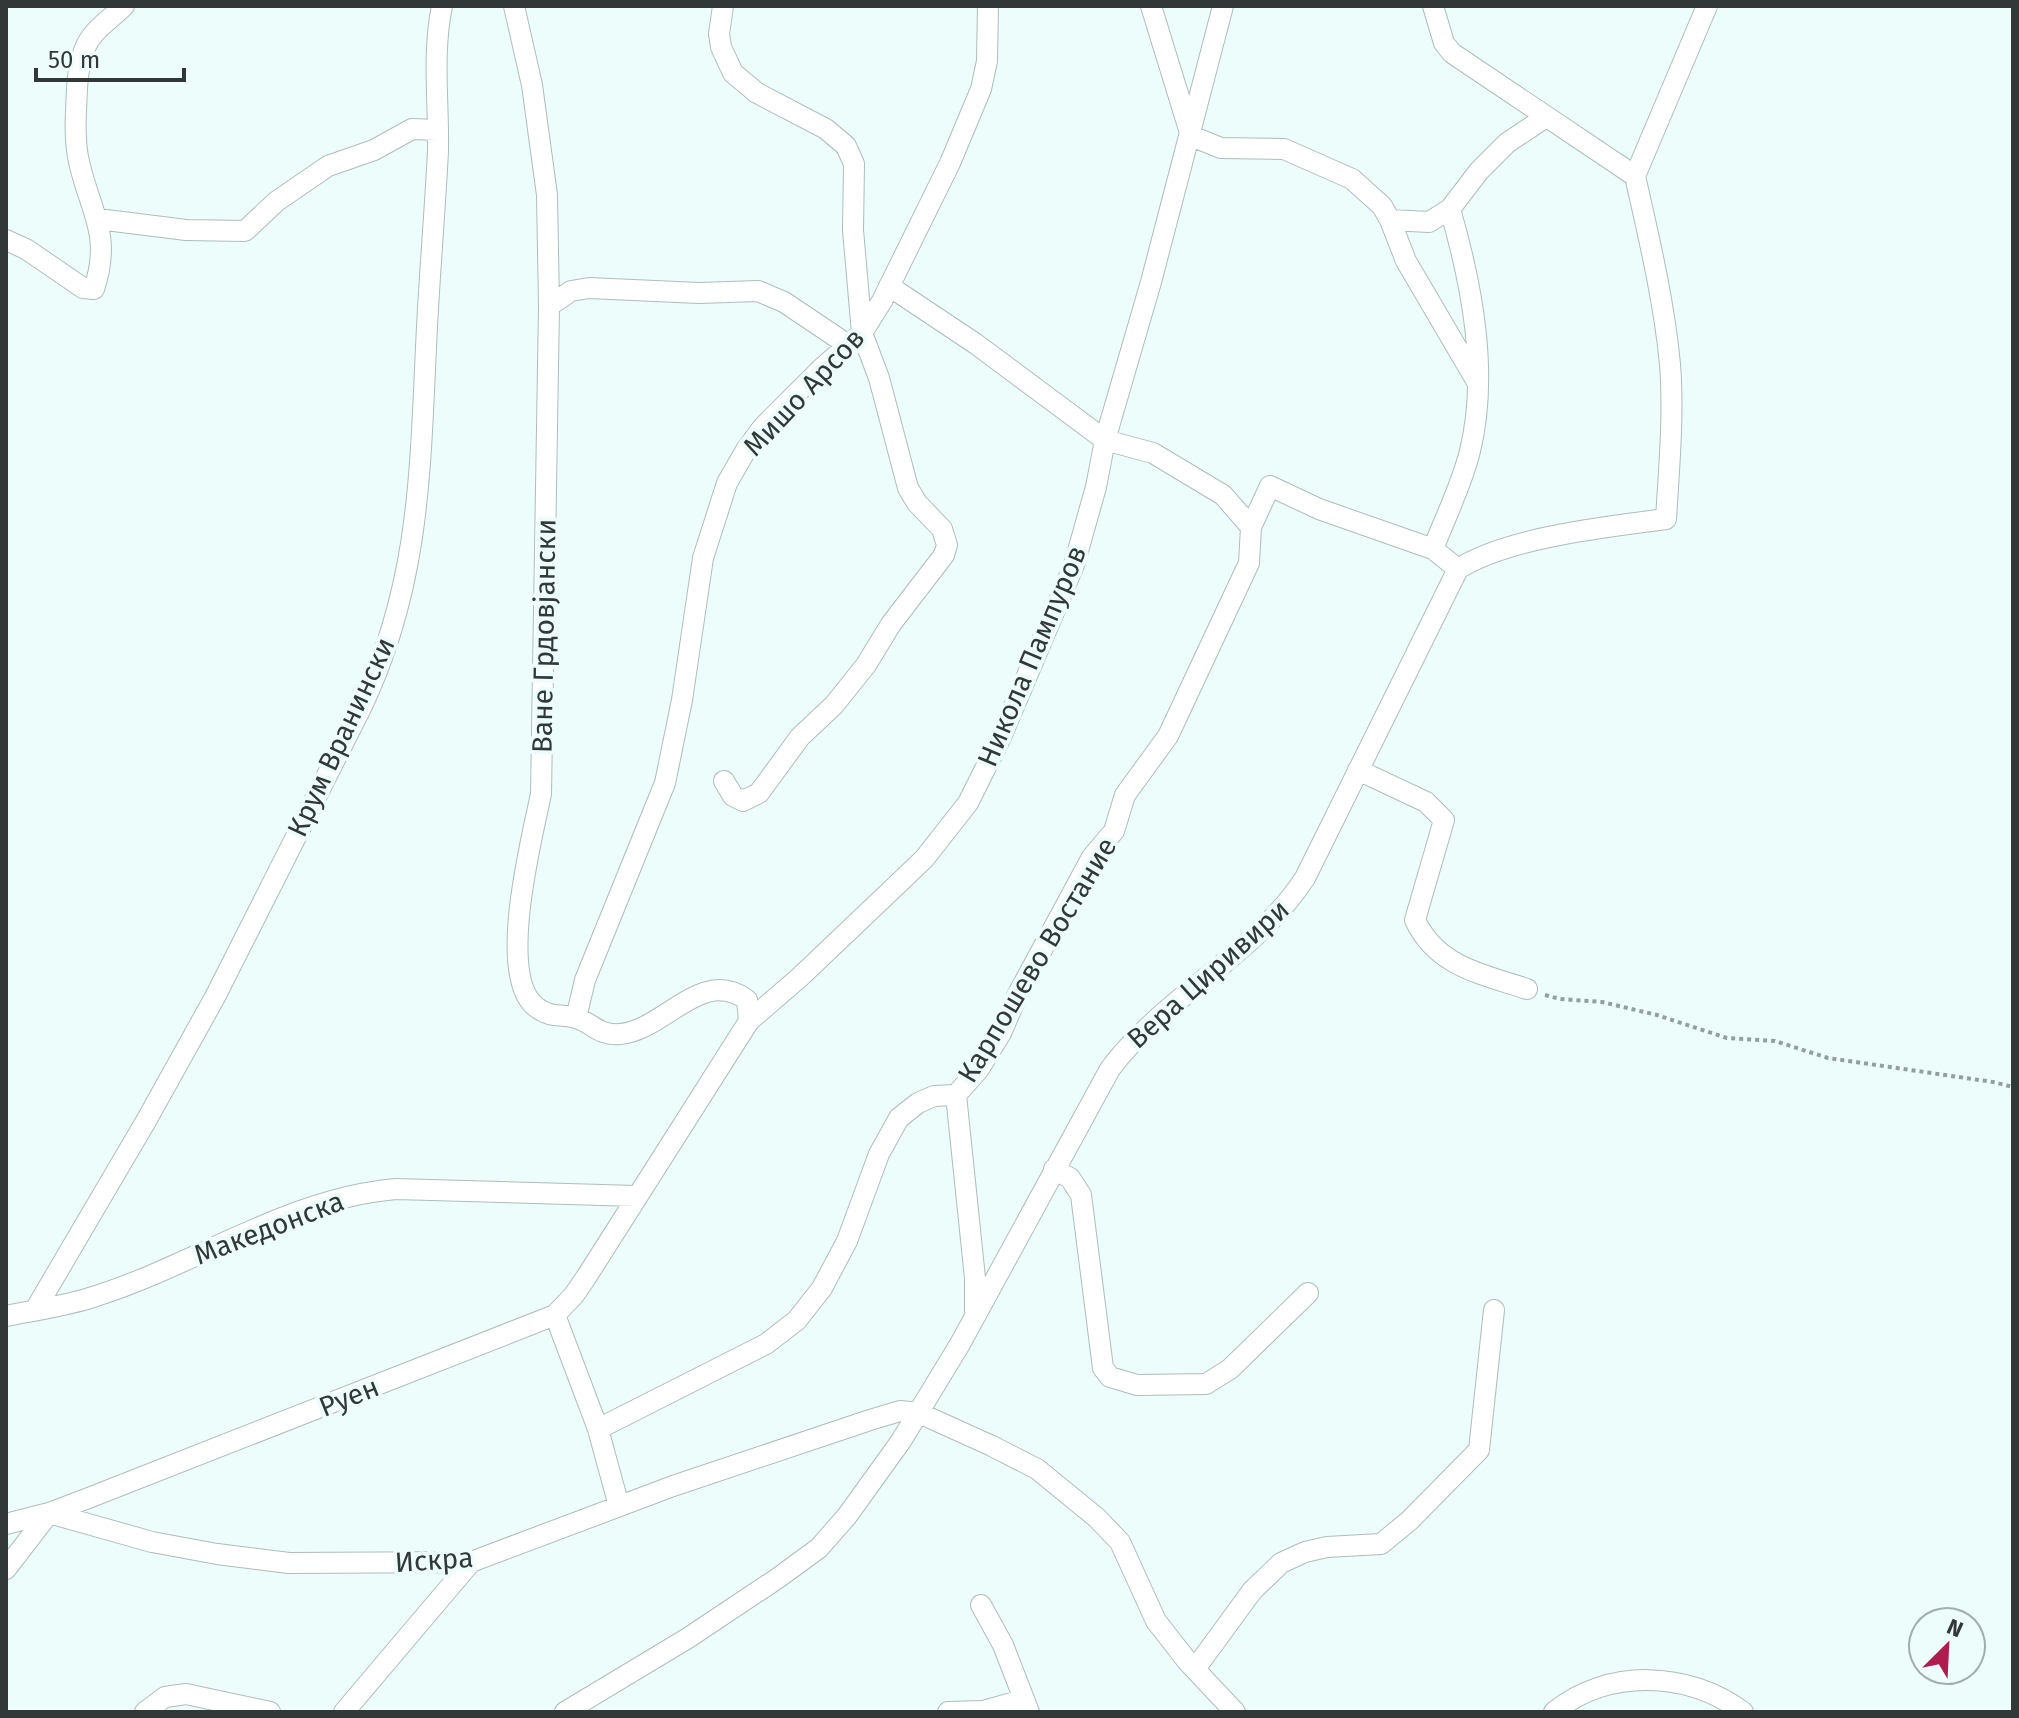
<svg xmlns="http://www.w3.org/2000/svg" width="2019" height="1718" font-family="'Fira Sans',sans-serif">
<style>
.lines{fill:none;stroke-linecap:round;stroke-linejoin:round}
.street-casing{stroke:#adbdbb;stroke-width:22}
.path{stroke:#939f9d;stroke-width:4;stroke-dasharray:4 4;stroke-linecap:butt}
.street{stroke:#fff;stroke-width:20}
.labels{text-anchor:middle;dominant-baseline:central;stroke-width:8;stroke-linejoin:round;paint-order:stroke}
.street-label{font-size:28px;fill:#323837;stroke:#ecfdfb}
</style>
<rect width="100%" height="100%" fill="#ecfdfb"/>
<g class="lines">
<defs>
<path id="street" d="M514 6 532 85 547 195 549 306 541 794C532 838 496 976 536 1007 552 1019 559 1013 576 1018 593 1023 598 1036 620 1034 665 1030 702 966 747 1000L749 1021
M723 6 719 34 721 47 733 73 757 93 826 129 846 146 854 164 853 230 862 333 879 378 908 488 917 503 942 529 947 545 944 555 891 624 866 665 834 705 800 737 759 793 743 801 733 796 724 781
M1151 6 1191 136 1221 148 1284 149 1352 179 1382 206 1390 220 1429 222 1450 209 1479 171 1507 143 1546 117
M1433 6 1444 43 1452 53 1635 176
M1635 176 1707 6
M98 219 186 230 245 231 277 201 328 166 374 150 412 129 437 130
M1390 220 1406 261 1477 382
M6 240 26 249 83 288 94 289C113 232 88 209 78 157 74 134 76 112 77 89 78 71 81 50 92 36 100 25 114 16 124 6
M889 286 976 344 1105 440 1153 453 1223 495 1251 527
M549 306 571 291 589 288 699 293 758 291 784 302 848 345
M1433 549C1445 518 1462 484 1470 451 1489 373 1472 285 1450 209
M1358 770 1426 802 1444 820 1415 920C1437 967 1482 974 1527 989
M576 1018 585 980 665 783 682 700 703 558 727 483 746 450 763 427 822 368 862 333 882 301 950 163 981 89 987 61 988 6
M956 1095 975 1278V1311
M1054 1169 1070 1178 1081 1195 1103 1368 1110 1377 1137 1385 1206 1384 1230 1369 1308 1293
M35 1310 146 1121 215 997 362 706C422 579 420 463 427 327 430 268 435 210 438 151 439 102 432 55 442 6
M555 1315 598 1429 619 1506
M6 1316C36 1310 67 1306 96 1296 197 1264 289 1198 396 1189L636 1196
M598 1429 766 1344 797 1320 822 1288 847 1241 879 1154 899 1118 918 1103 934 1096 956 1095 979 1069 1001 1033 1018 994 1092 857 1114 831 1125 795 1168 736 1249 563 1251 527 1270 486 1319 509 1433 549 1458 569
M6 1524 49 1513 86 1499 555 1315 574 1295 587 1276 749 1021 800 977 924 859 968 803 1001 737 1074 565 1096 487 1105 440 1151 282 1223 6
M6 1569 49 1513 152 1542 217 1554 289 1563 471 1562 673 1486 870 1420 900 1411 919 1413 992 1446 1037 1469 1064 1491 1097 1518 1120 1542 1156 1621 1188 1662 1235 1712
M981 1605 1003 1645 1029 1712
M1195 1669 1252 1591 1281 1563 1305 1552 1327 1547 1381 1544 1409 1521 1479 1450 1494 1310
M145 1712 165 1697 186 1694 270 1712
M344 1712 471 1562
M565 1712 688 1638 778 1578 819 1548 847 1516 901 1441 960 1344 1110 1069C1165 996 1254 956 1305 878L1458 569C1508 537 1607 527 1666 519 1669 468 1674 415 1670 364 1664 301 1649 238 1635 176
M948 1712 983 1711 1022 1700
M1554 1712C1608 1668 1688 1671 1743 1712"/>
</defs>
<use href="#street" class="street-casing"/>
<path class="path" d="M1545 995 1560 999 1602 1002 1657 1015 1727 1038 1775 1041 1828 1058 1993 1082 2013 1087"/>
<use href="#street" class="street"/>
</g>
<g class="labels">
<g class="street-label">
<text transform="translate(804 392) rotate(-47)">Мишо Арсов</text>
<text transform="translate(544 636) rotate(-89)">Ване Грдовјански</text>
<text transform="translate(1032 656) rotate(-67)">Никола Пампуров</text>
<text transform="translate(341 737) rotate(-65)">Крум Вранински</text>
<text transform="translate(1037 960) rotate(-59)">Карпошево Востание</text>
<text transform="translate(1208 974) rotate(-42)">Вера Циривири</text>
<text transform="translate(269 1228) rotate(-21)">Македонска</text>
<text transform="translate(349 1397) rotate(-22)">Руен</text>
<text transform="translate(434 1560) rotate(-4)">Искра</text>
</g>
</g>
<rect width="2019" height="1718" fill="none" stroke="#323837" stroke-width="16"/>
<g transform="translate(1947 1646) rotate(24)"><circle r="38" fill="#ecfdfb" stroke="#a2aead" stroke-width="2"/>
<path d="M0-6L14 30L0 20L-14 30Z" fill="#ae1d4e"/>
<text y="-12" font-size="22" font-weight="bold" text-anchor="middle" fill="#323837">N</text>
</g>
<path d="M36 68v12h148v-12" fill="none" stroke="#323837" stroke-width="4"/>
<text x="48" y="68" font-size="24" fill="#323837" stroke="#ecfdfb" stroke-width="6" paint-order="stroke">50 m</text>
</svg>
